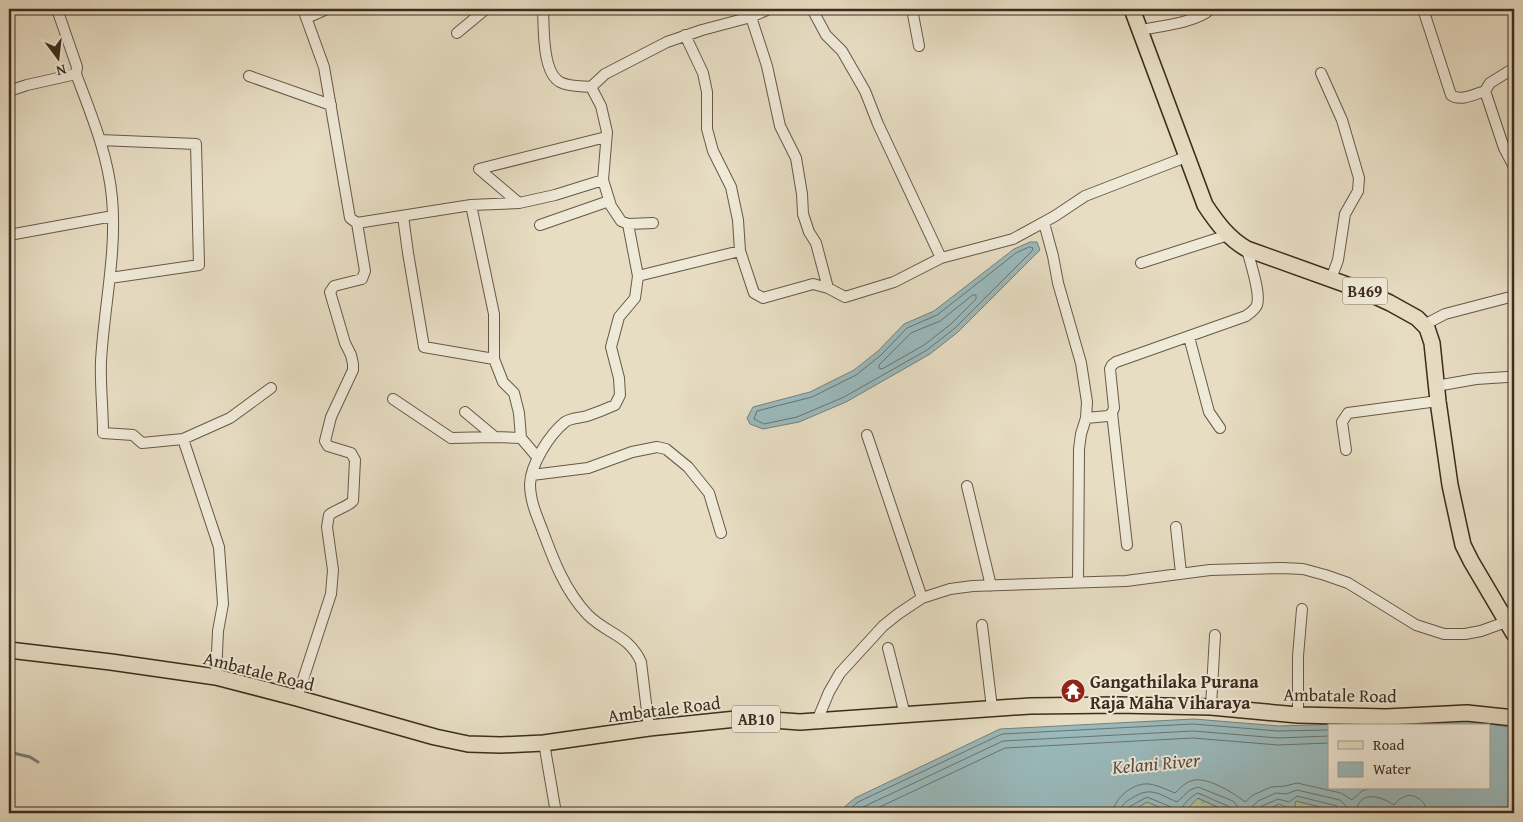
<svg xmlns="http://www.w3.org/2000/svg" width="1523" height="822" font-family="'Gentium Book Plus',serif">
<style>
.green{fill:url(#green-dots);stroke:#76775c}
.water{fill:#9ababd;stroke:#75817d;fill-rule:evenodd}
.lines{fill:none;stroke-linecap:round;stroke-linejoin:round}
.shore{stroke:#6c736e;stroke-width:1}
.stream{stroke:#75817d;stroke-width:3}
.minor-casing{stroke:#685847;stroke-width:12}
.primary-casing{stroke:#3e2c1e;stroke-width:18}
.minor{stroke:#efe9d8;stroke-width:10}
.primary{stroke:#e7ddc3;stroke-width:15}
.labels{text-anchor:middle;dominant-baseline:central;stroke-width:4;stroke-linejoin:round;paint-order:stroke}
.shield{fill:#efe9d8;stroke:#736556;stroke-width:1}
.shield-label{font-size:16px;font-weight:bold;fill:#3e2c1e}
.street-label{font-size:18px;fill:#3e2c1e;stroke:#efe9d8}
.poi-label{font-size:18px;font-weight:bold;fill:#3e2c1e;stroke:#efe9d8;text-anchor:start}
.water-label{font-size:19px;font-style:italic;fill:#555046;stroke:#efe9d8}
</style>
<defs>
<pattern id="green-dots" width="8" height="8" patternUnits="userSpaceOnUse" patternTransform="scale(1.25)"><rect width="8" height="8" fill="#afc299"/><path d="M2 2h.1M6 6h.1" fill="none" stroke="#909e7c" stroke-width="1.8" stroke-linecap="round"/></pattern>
</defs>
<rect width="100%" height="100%" fill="#e7ddc3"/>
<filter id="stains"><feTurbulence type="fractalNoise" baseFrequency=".004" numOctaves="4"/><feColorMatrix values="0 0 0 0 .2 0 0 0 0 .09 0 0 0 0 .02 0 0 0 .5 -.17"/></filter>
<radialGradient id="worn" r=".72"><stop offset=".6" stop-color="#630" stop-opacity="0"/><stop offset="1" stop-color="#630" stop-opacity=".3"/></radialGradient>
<path class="green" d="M1197 798 1229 812 1264 811 1279 804 1296 801 1345 813H1183Z
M1147 802 1174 813H1128Z"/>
<path class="water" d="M1030 242H1037L1040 250 958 332 930 354 846 402 799 422 763 429 750 424 747 418 753 407 810 392 854 370 878 351 904 324 934 311 1014 249Z
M1194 719 1279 726 1468 720 1514 728V813H1419L1409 806 1402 813H1389L1373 807 1365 813H1345L1296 801 1294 810 1279 804 1264 811 1229 812 1198 798 1183 813H1174L1147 802 1128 813H837L855 798 1000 729ZM1329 726H1489V788H1329Z"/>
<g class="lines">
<path class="shore" d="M1030 247 1033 248 1032 251 955 328 927 350 844 397 797 417 764 424 754 419 757 411 812 397 856 375 881 355 907 328 937 315 1016 253Z
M973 295H976V299L951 324 924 345 882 369 879 368V365L911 333 940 321Z
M845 813 858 802 1002 734 1193 724 1278 731 1329 730
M855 813 861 808 1003 741 1193 731 1278 738 1329 736
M867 813 1005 748 1193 738 1278 745 1329 743
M1113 813C1113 798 1135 782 1149 784 1158 785 1167 790 1175 793 1180 789 1184 783 1191 781 1205 775 1234 793 1245 802L1253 795 1271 787 1285 786 1297 783 1341 793 1352 800 1362 791 1370 788
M1120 813C1121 805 1125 802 1132 798 1151 786 1158 794 1177 802L1190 790 1198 787 1233 801 1238 807 1239 813
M1127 813 1129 807 1147 797 1171 807 1174 813
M1180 813C1181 806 1191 796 1198 793L1230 807 1233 813
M1251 813 1253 806 1258 801 1276 793 1286 794 1297 790 1340 800 1346 806 1347 813
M1258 813 1260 807 1278 799 1289 802 1297 796 1337 806 1340 809 1341 813
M1356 813C1358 789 1381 796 1394 805 1397 802 1400 798 1404 797 1414 791 1427 803 1428 813"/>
<path class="stream" d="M9 752 30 757 38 762"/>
<defs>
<path id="minor" d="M57 9 77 67 76 74C91 114 108 154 112 198 117 252 104 307 101 361 100 384 103 409 103 433L133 435 142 443 183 439 219 547 223 604 218 631 216 677
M303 9 324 67 350 218 357 223 471 205 519 203 555 195 603 180
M543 9C544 28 542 72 560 82 569 87 582 86 591 87L605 74 667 42 702 30 751 17 769 9
M812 9 826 35 842 51 865 91 878 124 941 258
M912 9 919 46
M1423 9 1451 95C1460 102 1475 94 1485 91
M309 17 327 9
M751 17 767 66 780 126 796 158 802 194 803 214 809 232 816 243 828 288
M1140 30C1161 26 1195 23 1211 9
M457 33 486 9
M685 35 703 73 707 92V129L713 151 731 187 738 220 740 251 754 293 763 298 813 284 828 288 845 297 894 282 941 258 1013 239 1055 216 1085 196 1186 157
M1514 68 1490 83 1485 91 1504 148 1514 167
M1321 73 1342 120 1359 178 1358 191 1345 214 1338 260 1331 279
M249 76 331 105
M591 87 601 106 607 132 603 180 611 206 621 221 628 224 653 223
M9 91 27 85 76 74
M100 140 196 144 199 265 110 278
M519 203 479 169 606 137
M403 216 408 253 424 347 494 359V314L471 205
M1044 223 1053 256 1058 283 1081 363 1087 402 1086 418 1081 434 1079 449 1078 582
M628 224 638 276 635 298 619 317 611 347 619 378 620 395 615 405C606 409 596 413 587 416 580 418 570 418 565 422 549 435 531 464 530 484 530 500 536 514 542 529 553 559 565 591 588 615 607 634 629 635 641 662L649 728
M540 225 609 201
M9 235 113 216
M1141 263 1228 235
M638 276 740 251
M1424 325 1445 314 1514 296
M1189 337 1209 412 1220 428
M494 359 503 382 514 393 519 413 521 438
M1436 386 1476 379 1507 377
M393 399 451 438 495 437
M465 412 495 437 521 438 538 458
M1112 413 1127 545
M1086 418 1108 416 1112 413 1114 408 1110 369 1112 365 1116 362 1246 316C1250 313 1255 310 1257 305 1261 292 1250 263 1247 249
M867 435 922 598
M183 439 230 418 271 388
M1346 450 1342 422 1348 413 1438 401
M532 475 588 468 632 452 657 447 666 449 688 467 709 493 721 533
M967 486 991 586
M1176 527 1181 573
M982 625 992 708
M888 648 905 715
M297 698 331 594 333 570 327 527 329 515C337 509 347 507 353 501L355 460 351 453 328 446 325 441 331 417 353 370V364L351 355 345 343 330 292 334 286 362 279 365 271 357 223
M1211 707 1215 635
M1298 715V656L1302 609
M817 721 829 692 840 673 883 626 898 614 922 598 950 589 973 586 1126 581 1210 570 1282 568 1303 569 1325 575 1348 583 1416 625 1444 634H1465L1481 631 1514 619
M544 743 556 813"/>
<path id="primary" d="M1132 9 1205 205C1217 223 1229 239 1247 249L1364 291 1390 303 1417 318 1427 328 1432 343 1438 401 1450 485 1463 545 1471 561 1514 634
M9 650 111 662 216 677 297 698 435 737 468 744 501 745 544 743 649 728 746 718 800 722 1030 706 1118 705 1211 707 1298 715 1386 717 1467 713 1514 718"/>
</defs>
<use href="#minor" class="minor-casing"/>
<use href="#primary" class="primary-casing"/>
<use href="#minor" class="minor"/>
<use href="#primary" class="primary"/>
</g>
<defs>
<symbol id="temple-disc" viewBox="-11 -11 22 22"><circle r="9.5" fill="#8f2418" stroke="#efe9d8"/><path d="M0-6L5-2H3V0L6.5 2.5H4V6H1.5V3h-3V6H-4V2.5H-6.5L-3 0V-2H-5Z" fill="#fff"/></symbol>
</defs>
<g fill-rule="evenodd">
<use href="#temple-disc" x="1059" y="677" width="28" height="28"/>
</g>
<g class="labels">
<g class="shield">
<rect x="1342.5" y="277.5" width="45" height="27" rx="4"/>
<rect x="732" y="705.5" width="48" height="27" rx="4"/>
</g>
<g class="shield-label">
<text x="1365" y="291">B469</text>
<text x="756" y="719">AB10</text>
</g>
<g class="street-label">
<text transform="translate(259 671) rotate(14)">Ambatale Road</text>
<text transform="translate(1340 695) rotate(1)">Ambatale Road</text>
<text transform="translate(664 709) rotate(-7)">Ambatale Road</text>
</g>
<g class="poi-label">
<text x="1090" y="681">Gangathilaka Purana<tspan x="1090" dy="21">Raja Maha Viharaya</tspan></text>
</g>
<g class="water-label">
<text transform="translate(1156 763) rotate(-5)">Kelani River</text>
</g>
</g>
<rect width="1523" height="822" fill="none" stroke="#e7ddc3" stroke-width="30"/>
<rect x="10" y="10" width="1503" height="802" fill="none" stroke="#3e2c1e" stroke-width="2.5"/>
<rect x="15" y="15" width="1493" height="792" fill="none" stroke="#3e2c1e"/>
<rect x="1328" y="724" width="162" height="65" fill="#efe9d8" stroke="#a89d8e"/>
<rect x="1338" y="741" width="25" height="8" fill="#e7ddc3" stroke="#a89d8e"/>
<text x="1373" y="750" font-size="15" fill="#3e2c1e">Road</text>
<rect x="1338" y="762" width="25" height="15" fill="#9ababd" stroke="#a89d8e"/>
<text x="1373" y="774" font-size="15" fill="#3e2c1e">Water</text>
<g transform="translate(58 58) rotate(165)" stroke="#efe9d8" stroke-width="4" paint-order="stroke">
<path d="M0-4L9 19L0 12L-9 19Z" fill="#3e2c1e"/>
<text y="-8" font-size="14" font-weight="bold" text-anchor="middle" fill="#3e2c1e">N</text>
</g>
<rect width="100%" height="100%" filter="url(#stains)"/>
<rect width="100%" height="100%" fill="url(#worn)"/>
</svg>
